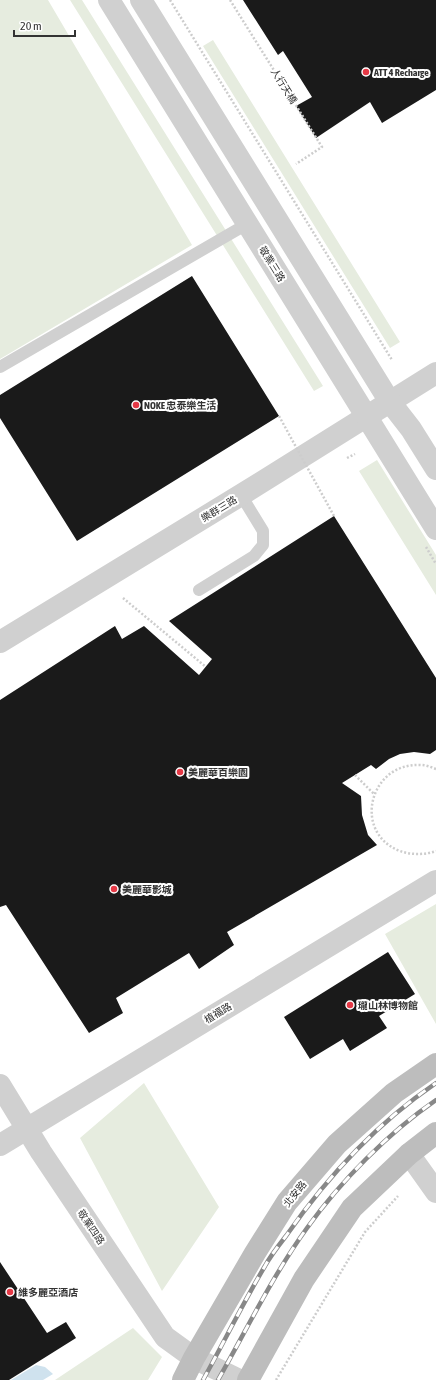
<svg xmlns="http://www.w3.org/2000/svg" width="436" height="1380" font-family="'Asap Condensed','Noto Sans TC',sans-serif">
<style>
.green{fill:#e6ecdf}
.water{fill:#cfe2ee}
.building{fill:#1a1a1a}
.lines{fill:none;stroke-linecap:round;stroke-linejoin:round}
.path{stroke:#cdcdcd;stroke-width:2.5;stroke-dasharray:2 2;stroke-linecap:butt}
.service{stroke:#d0d0d0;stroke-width:12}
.minor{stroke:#d0d0d0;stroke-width:22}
.tertiary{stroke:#d0d0d0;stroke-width:22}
.secondary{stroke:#bdbdbd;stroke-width:22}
.rail-casing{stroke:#888;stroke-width:4.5}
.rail{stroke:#fff;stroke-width:3;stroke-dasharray:9;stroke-linecap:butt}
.path-bridge{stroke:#cdcdcd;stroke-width:2.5;stroke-dasharray:2 2;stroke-linecap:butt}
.poi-dot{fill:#e63946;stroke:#fff;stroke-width:1.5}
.labels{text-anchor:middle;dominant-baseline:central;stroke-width:4;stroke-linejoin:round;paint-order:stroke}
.poi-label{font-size:10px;font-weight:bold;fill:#333;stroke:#fff;text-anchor:start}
.street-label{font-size:10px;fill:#333;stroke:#fff}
</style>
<rect width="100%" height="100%" fill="#fff"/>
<path class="green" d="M0 0H48L192 245 0 359Z
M70 0H82L323 386 314 391Z
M213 40 400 342 390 348 203 46Z
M377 460 436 555V595L359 471Z
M436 904V1024L385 934Z
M144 1083 219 1207 162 1291 80 1138Z
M133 1328 162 1357 148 1380H55Z"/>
<path class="water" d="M36 1365 45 1367 53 1374 43 1380H11Z"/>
<path class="building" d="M243 0H436V90L382 123 370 102 316 138 296 106 312 97 283 51 278 55Z
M192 276 279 416 77 541 0 418V395Z
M334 516 436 678V750L430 754 414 752 400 754 389 759 376 769 371 765 342 783 361 796 362 815 368 835 377 845 227 932 234 945 199 969 189 953 116 998 123 1013 89 1033 6 905 0 907V700L115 626 122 639 144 626 199 675 212 659 169 621Z
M388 952 415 994 379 1016 387 1028 350 1051 343 1039 310 1059 284 1017Z
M0 1262 47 1333 66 1322 76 1338 9 1380H0Z"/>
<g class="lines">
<path class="path" d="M170 0 392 360
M230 0 322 147 296 164
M347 458 355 454
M426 547 436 564
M123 598 206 667
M436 769C431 767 426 765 421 765 369 762 352 833 400 851 411 855 425 855 436 851
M355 775 374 794
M276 1380 365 1232 398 1196"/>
<path class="service" d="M0 367 247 224
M199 590 254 556 263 545V531L241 495"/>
<path class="minor" d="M0 642 241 495 436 373
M0 1085 41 1152 165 1337 194 1358 239 1380
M0 1145 436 881
M409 1154 436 1192"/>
<path class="tertiary" d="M109 0 436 529
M141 0 390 402 411 429 436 469"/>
<path class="secondary" d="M183 1380 194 1358 255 1253 287 1202 337 1144 394 1093 436 1064
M248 1380 304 1279 352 1208 409 1154 436 1133"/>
<defs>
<path id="rail" d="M203 1380C224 1342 243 1303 265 1266 271 1255 279 1245 286 1236 327 1177 377 1123 436 1083
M218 1380C247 1329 273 1275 307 1228 340 1182 389 1132 436 1100"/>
</defs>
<use href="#rail" class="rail-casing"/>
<use href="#rail" class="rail"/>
<path class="path-bridge" d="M279 416 334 516"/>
</g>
<g class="poi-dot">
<circle cx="366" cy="72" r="4"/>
<circle cx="136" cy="405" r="4"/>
<circle cx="180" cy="772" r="4"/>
<circle cx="114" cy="889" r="4"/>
<circle cx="350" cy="1005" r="4"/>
<circle cx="10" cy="1292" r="4"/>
</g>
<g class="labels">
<g class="poi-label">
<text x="374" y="72">ATT 4 Recharge</text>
<text x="144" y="405">NOKE 忠泰樂生活</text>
<text x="188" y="772">美麗華百樂園</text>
<text x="122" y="889">美麗華影城</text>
<text x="358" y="1005">瓏山林博物館</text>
<text x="18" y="1292">維多麗亞酒店</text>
</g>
<g class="street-label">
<text transform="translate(284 86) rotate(58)">人行天橋</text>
<text transform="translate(272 264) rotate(58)">敬業三路</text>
<text transform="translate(219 509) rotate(-31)">樂群三路</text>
<text transform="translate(218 1013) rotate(-31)">植福路</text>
<text transform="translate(295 1194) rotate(-51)">北安路</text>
<text transform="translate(91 1227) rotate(56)">敬業四路</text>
</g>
</g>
<path d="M14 30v6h61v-6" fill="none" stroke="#333333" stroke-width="2"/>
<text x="20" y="30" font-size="12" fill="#333333" stroke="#ffffff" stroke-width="3" paint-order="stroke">20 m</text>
</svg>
